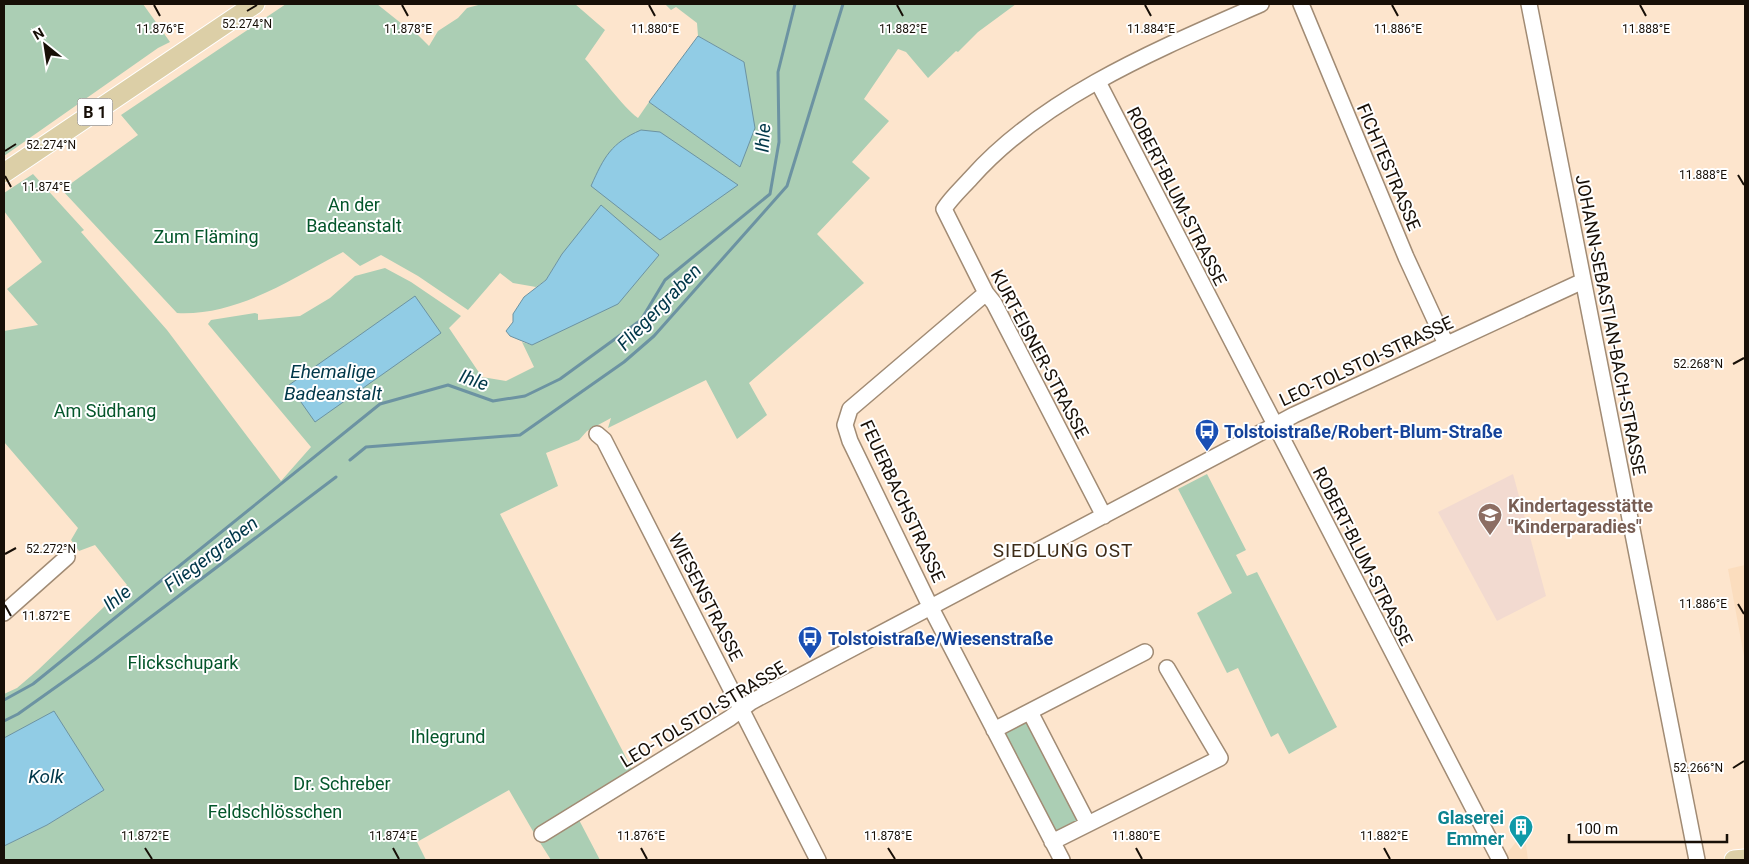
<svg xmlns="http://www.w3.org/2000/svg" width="1749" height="864" font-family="Roboto,sans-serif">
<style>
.built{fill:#fbddbe}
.education{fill:#f2dad0}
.green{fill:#abceb4}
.water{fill:#91cce5;stroke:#6c93a2}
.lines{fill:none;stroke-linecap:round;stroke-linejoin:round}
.stream{stroke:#6c93a2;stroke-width:3}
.minor-casing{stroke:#a18b74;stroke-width:18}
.major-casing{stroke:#fff;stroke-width:21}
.minor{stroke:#fff;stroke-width:15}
.major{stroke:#dccfa7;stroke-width:19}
.ticks{fill:none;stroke:#170f07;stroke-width:2}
.labels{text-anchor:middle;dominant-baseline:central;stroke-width:4;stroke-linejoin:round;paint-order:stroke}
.shield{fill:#fff;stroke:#5d5751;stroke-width:1}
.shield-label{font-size:16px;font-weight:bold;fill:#170f07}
.street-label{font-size:18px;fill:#170f07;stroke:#fff}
.park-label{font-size:18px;fill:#03552a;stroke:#fff}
.transit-label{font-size:18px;font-weight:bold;fill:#164399;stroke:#fff;text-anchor:start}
.education-label{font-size:18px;font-weight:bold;fill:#785e54;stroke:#fff;text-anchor:start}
.culture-label{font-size:18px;font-weight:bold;fill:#0d838f;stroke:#fff;text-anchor:end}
.water-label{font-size:19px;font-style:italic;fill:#003749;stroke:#fff}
.neighbourhood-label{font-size:19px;letter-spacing:1px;fill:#3d2b17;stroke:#fff}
.ticks-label{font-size:12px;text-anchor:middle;fill:#170f07;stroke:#fff;stroke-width:4;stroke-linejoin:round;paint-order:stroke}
</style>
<rect width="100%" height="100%" fill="#fde5cd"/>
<path class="built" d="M1745 565V662L1728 569Z
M1525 838 1528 860H1506L1504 857 1516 842Z"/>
<path class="education" d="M1513 474 1546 596 1497 621 1438 512Z"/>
<path class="green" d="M4 4H143L170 42 158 48 4 156Z
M286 4H377L407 28 413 30 429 46 438 31 458 18 467 8 482 4H575L605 30 585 59C601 76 621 105 638 118L649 102 739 166 744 62 698 36 697 23 676 7 671 10 665 4H1016L978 32 958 52 956 51 928 78 906 52 898 49 864 99 889 121 852 162 870 178 817 234 864 283 749 383 767 415 737 439 706 380 608 428 611 418 587 431 579 440 546 453 558 486 500 514 634 773 534 833 509 790 417 842 426 860H4V846L47 825 104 790 54 712 4 738V694L17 688 38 670 127 585 95 545 79 551 71 540 78 528 4 442V331L38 325 7 289 42 262 4 211V193L33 174 84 230 81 232 167 330 281 481 311 447 208 324 211 320 255 313 258 314V320L300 316 330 298 355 276 385 268 411 282 461 316 449 328 482 377 506 381 534 367 522 342 532 345 562 254 546 280 536 287 513 283 500 273 468 310 418 276 381 255 360 266 343 252C291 279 238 316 177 313L62 190 138 135 121 115Z
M1207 474 1246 550 1236 555 1247 576 1257 572 1337 727 1289 754 1278 733 1271 737 1238 668 1227 673 1197 613 1232 593 1178 489Z
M1026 719 1081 819 1056 834 1003 731Z
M578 818 600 860H551L539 841Z"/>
<path class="water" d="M698 36 744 62 755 128 740 167 649 102Z
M641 130 660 132 738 185 660 240 591 186C604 157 611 143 641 130Z
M601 205 659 255 618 304 532 345 510 336 506 331 513 322V314L524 297 546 280 562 254Z
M415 296 441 333 315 422 289 385Z
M54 711 104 790 47 825 4 846V738Z"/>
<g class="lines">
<path class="stream" d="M350 460 366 447 520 435 624 362 654 336 787 186 843 4
M4 700 33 684 380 404 448 385 493 401 525 396 560 379 641 320 665 280 770 194 779 142 778 72 795 4
M4 721 18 714 94 660 336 477"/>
<defs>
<path id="minor" d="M1301 4 1406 257 1446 344
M1529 4 1697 860
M1098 82 1500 860
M986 293 850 409 845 425 850 441 931 608 1062 860
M597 434 604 440 818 860
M1104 516 994 303 986 293 944 209C951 198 962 188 971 178 1045 95 1161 48 1261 4
M4 613 67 557
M1030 712 1088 824
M994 730 1145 652
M542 834 730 718 751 702 1294 415 1583 281
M1052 842 1220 758 1167 668"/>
<path id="major" d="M4 173 255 4
M1734 860 1745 859"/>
</defs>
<use href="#minor" class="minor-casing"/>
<use href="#major" class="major-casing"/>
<use href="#minor" class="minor"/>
<use href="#major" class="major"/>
</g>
<path class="ticks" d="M154 5 160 16M402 5 408 16M649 5 655 16M897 5 903 16M1145 5 1151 16M1392 5 1398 16M1640 5 1646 16M247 11 257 5M5 151 16 144M1738 175 1744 185M5 176 11 187M1733 364 1744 358M5 554 16 548M1738 604 1744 614M5 605 11 616M1733 768 1744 761M145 848 152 859M393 848 399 859M641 848 647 859M888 848 895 859M1136 848 1142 859M1384 848 1390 859"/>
<defs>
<symbol id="bus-pin" viewBox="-11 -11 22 30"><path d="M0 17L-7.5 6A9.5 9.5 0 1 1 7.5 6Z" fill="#1a4fb4" stroke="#fff"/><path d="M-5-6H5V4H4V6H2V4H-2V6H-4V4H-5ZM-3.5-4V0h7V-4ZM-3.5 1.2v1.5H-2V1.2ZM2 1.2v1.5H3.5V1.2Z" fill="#fff"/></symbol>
<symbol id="school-pin" viewBox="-11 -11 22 30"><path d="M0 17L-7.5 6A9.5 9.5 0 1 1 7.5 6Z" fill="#8d6e63" stroke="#fff"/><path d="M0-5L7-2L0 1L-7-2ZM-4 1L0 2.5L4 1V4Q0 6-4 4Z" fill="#fff"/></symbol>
<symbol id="building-pin" viewBox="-11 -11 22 30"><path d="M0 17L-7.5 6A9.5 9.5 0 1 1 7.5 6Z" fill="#0f9aa8" stroke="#fff"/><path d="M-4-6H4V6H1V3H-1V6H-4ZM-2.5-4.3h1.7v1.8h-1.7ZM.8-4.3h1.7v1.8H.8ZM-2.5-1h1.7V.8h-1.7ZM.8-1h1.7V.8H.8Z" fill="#fff"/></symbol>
</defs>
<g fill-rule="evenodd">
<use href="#bus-pin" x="1193" y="417" width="28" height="38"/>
<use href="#school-pin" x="1476" y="501" width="28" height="38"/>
<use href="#bus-pin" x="796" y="624" width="28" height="38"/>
<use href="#building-pin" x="1507" y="813" width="28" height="38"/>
</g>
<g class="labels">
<rect class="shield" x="77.5" y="98.5" width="35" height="27" rx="4"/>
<g class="shield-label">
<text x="95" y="112">B 1</text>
</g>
<g class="street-label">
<text transform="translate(1389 167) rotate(67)">FICHTESTRASSE</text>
<text transform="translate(1177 196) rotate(63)">ROBERT-BLUM-STRASSE</text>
<text transform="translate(1611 325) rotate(79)">JOHANN-SEBASTIAN-BACH-STRASSE</text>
<text transform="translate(1040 354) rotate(62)">KURT-EISNER-STRASSE</text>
<text transform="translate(1366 361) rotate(-25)">LEO-TOLSTOI-STRASSE</text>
<text transform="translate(903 501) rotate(65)">FEUERBACHSTRASSE</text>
<text transform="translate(1363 556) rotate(63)">ROBERT-BLUM-STRASSE</text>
<text transform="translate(706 597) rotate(63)">WIESENSTRASSE</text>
<text transform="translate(703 714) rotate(-31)">LEO-TOLSTOI-STRASSE</text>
</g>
<g class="park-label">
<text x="354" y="204">An der<tspan x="354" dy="21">Badeanstalt</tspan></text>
<text x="206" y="236">Zum Fläming</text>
<text x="105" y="410">Am Südhang</text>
<text x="183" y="662">Flickschupark</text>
<text x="448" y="736">Ihlegrund</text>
<text x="342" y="783">Dr. Schreber</text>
<text x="275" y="811">Feldschlösschen</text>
</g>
<g class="transit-label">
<text x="1224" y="431">Tolstoistraße/Robert-Blum-Straße</text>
<text x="828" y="638">Tolstoistraße/Wiesenstraße</text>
</g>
<g class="education-label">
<text x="1508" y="505">Kindertagesstätte<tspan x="1508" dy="21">"Kinderparadies"</tspan></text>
</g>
<g class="culture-label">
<text x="1504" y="817">Glaserei<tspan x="1504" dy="21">Emmer</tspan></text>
</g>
<g class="water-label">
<text transform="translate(763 138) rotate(-86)">Ihle</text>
<text transform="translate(659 307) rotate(-46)">Fliegergraben</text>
<text x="333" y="371">Ehemalige<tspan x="333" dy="22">Badeanstalt</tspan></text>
<text transform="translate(474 380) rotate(19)">Ihle</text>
<text transform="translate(211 554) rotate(-37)">Fliegergraben</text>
<text transform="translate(117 598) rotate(-39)">Ihle</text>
<text x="46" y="776">Kolk</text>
</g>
<g class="neighbourhood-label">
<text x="1063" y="550">SIEDLUNG OST</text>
</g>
</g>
<g class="ticks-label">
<text x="247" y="28">52.274°N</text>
<text x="160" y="33">11.876°E</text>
<text x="408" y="33">11.878°E</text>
<text x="655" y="33">11.880°E</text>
<text x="903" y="33">11.882°E</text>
<text x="1151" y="33">11.884°E</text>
<text x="1398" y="33">11.886°E</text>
<text x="1646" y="33">11.888°E</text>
<text x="51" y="149">52.274°N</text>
<text x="1703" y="179">11.888°E</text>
<text x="46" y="191">11.874°E</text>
<text x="1698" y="368">52.268°N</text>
<text x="51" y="553">52.272°N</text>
<text x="1703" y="608">11.886°E</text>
<text x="46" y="620">11.872°E</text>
<text x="1698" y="772">52.266°N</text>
<text x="145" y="840">11.872°E</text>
<text x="393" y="840">11.874°E</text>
<text x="641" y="840">11.876°E</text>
<text x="888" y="840">11.878°E</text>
<text x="1136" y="840">11.880°E</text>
<text x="1384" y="840">11.882°E</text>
</g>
<rect width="1749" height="864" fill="none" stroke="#170f07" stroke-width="10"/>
<g transform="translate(45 45) rotate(330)" stroke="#ffffff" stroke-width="4" paint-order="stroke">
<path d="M0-4L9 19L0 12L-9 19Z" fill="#170f07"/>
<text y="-8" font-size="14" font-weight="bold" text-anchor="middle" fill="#170f07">N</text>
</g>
<path d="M1569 834v8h158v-8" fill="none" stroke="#170f07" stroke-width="2.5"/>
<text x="1576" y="834" font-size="15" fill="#170f07" stroke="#ffffff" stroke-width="4" paint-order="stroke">100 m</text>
</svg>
